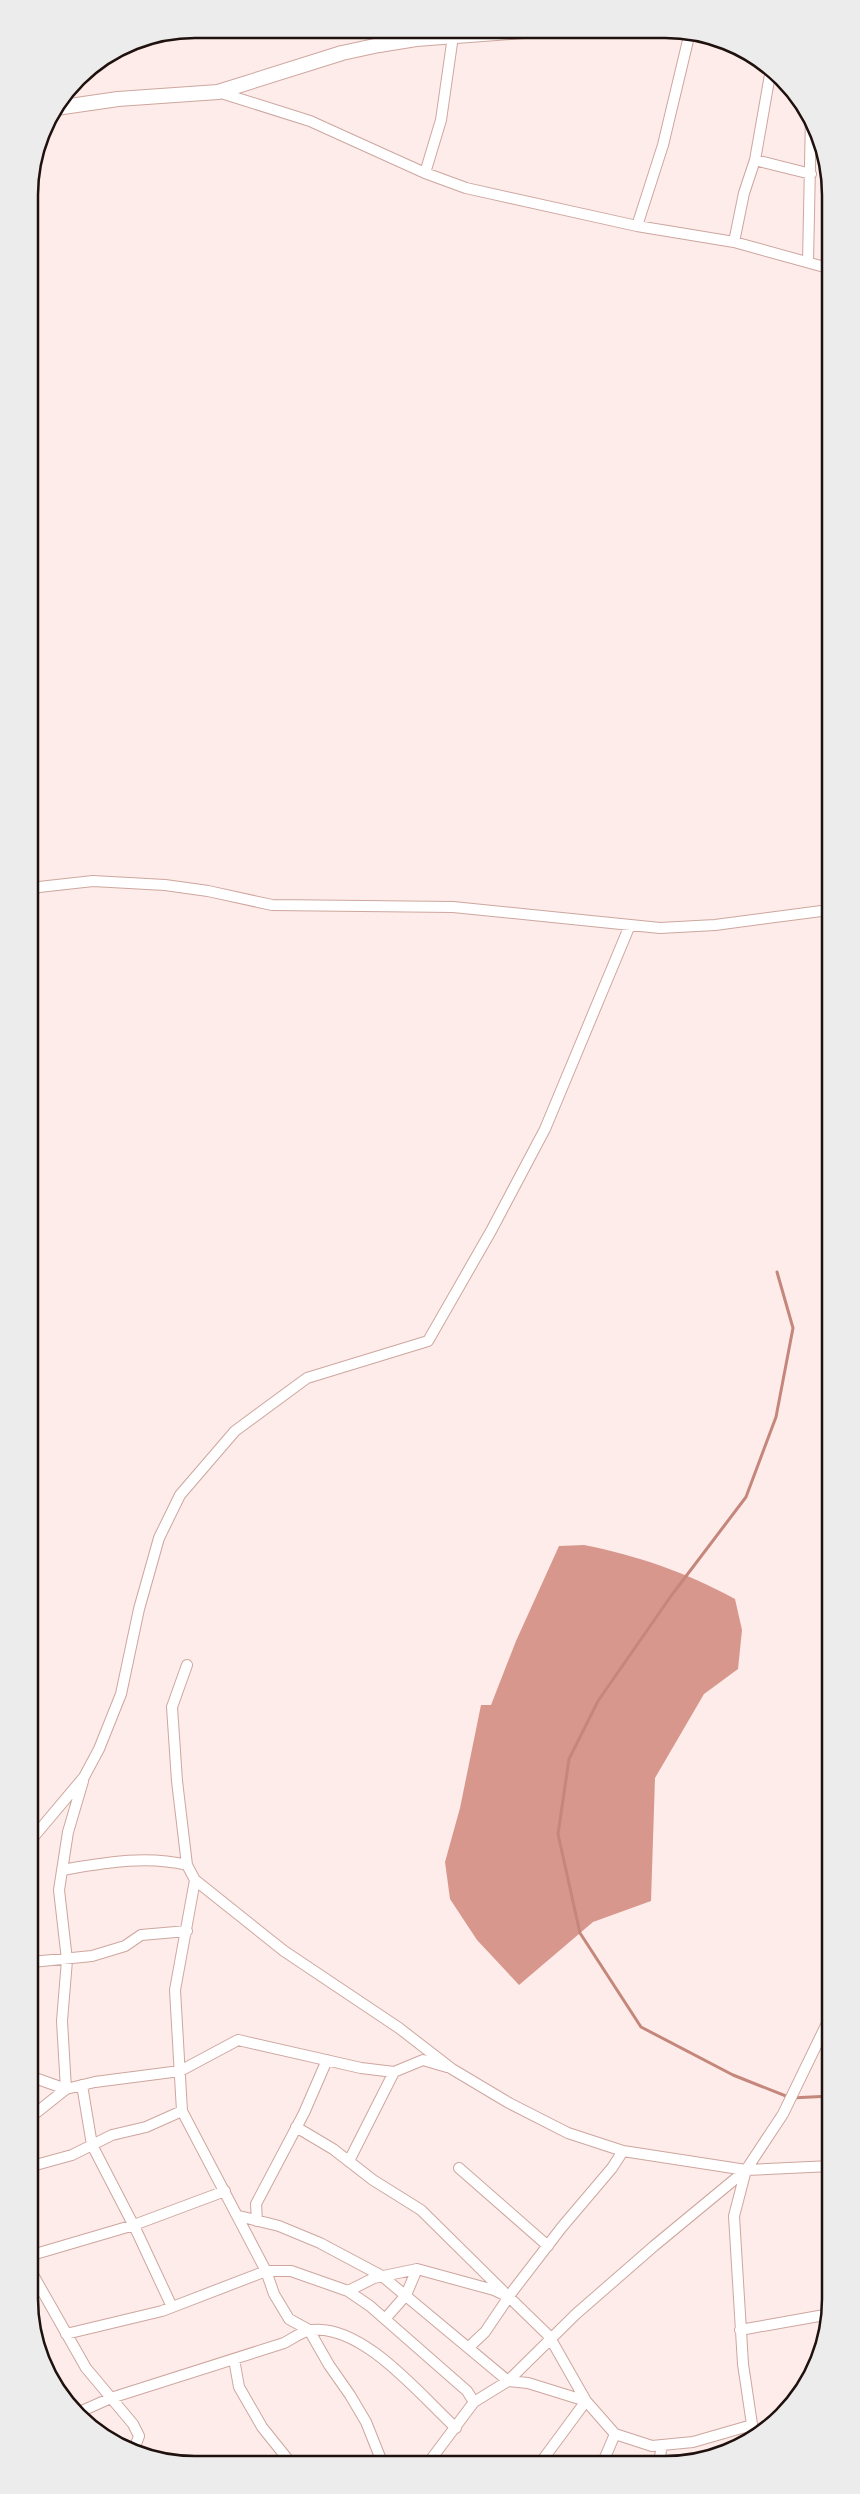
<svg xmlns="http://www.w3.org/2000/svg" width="860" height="2494" font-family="Rubik,sans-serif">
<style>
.forest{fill:#d8978d}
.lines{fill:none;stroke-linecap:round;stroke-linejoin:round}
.stream{stroke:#c5867c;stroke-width:3}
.minor-casing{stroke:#cea69f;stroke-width:12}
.secondary-casing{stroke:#cea69f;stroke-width:16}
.minor{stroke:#fff;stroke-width:10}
.secondary{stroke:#fff;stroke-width:14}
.rim{fill:none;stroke:#1f110e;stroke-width:2.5}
</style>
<rect width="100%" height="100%" fill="#fdece9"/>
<path class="forest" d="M584 1545C638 1556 686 1572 735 1599L742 1630 738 1669 704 1694 655 1778 651 1901 593 1922 519 1985 477 1940 450 1899 445 1862 460 1808 481 1705H491L516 1641 559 1546Z"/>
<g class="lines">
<path class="stream" d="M36 159V187
M777 1272 793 1328 776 1417 746 1497 671 1596 598 1701 569 1759 558 1834 580 1933 641 2027 733 2075 791 2098 831 2096"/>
<defs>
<path id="minor" d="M218 92 310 121 425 173 466 188 637 226 734 242 828 268
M755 160 811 174
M425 173 441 120 453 36
M637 226 663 145 690 32
M734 242 744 193 755 160 771 69
M808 262 811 116
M30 891 39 887 93 881 165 885 208 891 272 905 453 907 660 928 715 925 829 910
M187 1665 172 1707 177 1781 187 1865 195 1880 175 1990 182 2111 266 2271 274 2294 289 2319 309 2330 329 2365 350 2395 366 2422 382 2462
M31 1840 84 1777 99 1749 121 1694 139 1609 159 1538 180 1495 235 1431 307 1378 428 1341 491 1231 545 1129 630 925
M62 1870C104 1863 145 1855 187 1865
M195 1880 284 1951 399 2028 452 2069 509 2103 568 2133 623 2151 746 2170 831 2166
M32 1962 92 1956 125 1946 141 1935 187 1931
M32 2077 66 2089 62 2021 67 1960 59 1890 68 1832 83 1781
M82 2085 92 2145 137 2232 172 2307
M32 2116 66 2089 95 2082 180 2071 238 2040 361 2068 394 2072 423 2060 447 2067
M296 2127 333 2149 373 2180 421 2210 503 2291
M349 2161 394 2072
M32 2166 72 2155 112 2135 146 2127 182 2111
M459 2168 548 2246
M746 2170 734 2216 743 2364 754 2438
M239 2216 279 2226 320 2243 382 2276 508 2381 528 2383 586 2401 541 2462
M257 2221 256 2204 304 2113 327 2060
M32 2255 134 2225 225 2191
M32 2273 86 2368 133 2424 139 2436 133 2452
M348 2291 374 2278 417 2269 494 2290 509 2297 549 2336 586 2401 615 2434 652 2446 693 2442 752 2425
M385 2319 406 2295 417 2269
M740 2330 830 2314
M66 2334 162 2311 266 2271H291L348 2291 370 2306 467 2391 474 2402
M469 2347 485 2332 512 2292 562 2227 612 2168 623 2151
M234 2359 239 2387 262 2427 290 2462
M75 2414 111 2398 284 2343C292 2339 302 2331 312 2330 363 2324 421 2396 456 2428
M429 2462 474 2402 508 2381 576 2314 654 2246 746 2170 783 2114 831 2015
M603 2462 615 2434
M659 2462 662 2445"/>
<path id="secondary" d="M56 108 118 99 218 92 342 53 379 45 416 39 524 31"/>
</defs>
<use href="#minor" class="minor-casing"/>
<use href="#secondary" class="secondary-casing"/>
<use href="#minor" class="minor"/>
<use href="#secondary" class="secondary"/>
</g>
<path d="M0 0H860V2494H0ZM195 38H665A157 157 0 0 1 822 195V2299A157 157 0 0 1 665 2456H195A157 157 0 0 1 38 2299V195A157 157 0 0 1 195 38Z" fill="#edecec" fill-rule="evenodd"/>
<path class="rim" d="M195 38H665A157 157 0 0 1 822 195V2299A157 157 0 0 1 665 2456H195A157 157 0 0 1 38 2299V195A157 157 0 0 1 195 38Z"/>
</svg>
